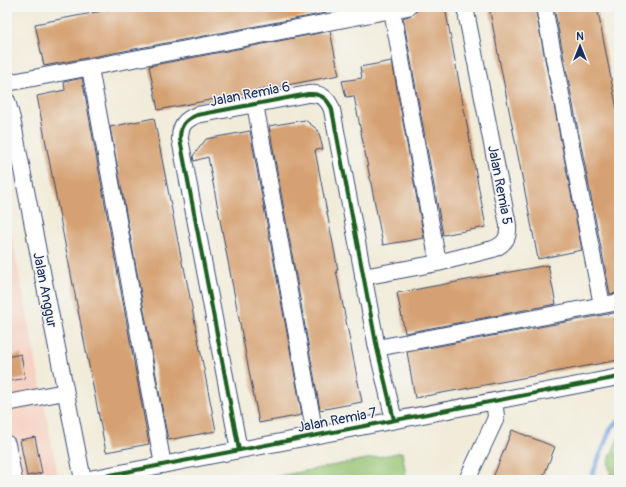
<svg xmlns="http://www.w3.org/2000/svg" width="626" height="487" font-family="Pangolin,sans-serif">
<style>
.built{fill:#f6d2c3}
.park{fill:url(#park-tufts);stroke:#587968}
.pitch{fill:#95c371;stroke:#587968}
.lines{fill:none;stroke-linecap:round;stroke-linejoin:round}
.stream{stroke:#75a4df;stroke-width:4.5}
.building{fill:#d5a172}
.minor-casing{stroke:#3b4b71;stroke-width:18}
.minor{stroke:#fff;stroke-width:16}
.cycleway-casing{stroke:#f6f6f2;stroke-width:6}
.cycleway{stroke:#1b5e20;stroke-width:4}
.labels{text-anchor:middle;dominant-baseline:central;stroke-width:3;stroke-linejoin:round;paint-order:stroke}
.street-label{font-size:14px;fill:#1b2f5e;stroke:#f6f6f2}
</style>
<defs>
<pattern id="park-tufts" width="24" height="20" patternUnits="userSpaceOnUse"><rect width="24" height="20" fill="#95c371"/><path d="M3 7l-1-3M5 7V3M7 7l1-3M15 17l-1-3M17 17v-4M19 17l1-3" fill="none" stroke="#799f60"/></pattern>
</defs>
<rect width="100%" height="100%" fill="#f6f6f2"/>
<filter id="ink" filterUnits="userSpaceOnUse"><feTurbulence type="fractalNoise" baseFrequency=".025" numOctaves="2"/><feDisplacementMap in="SourceGraphic" scale="8" xChannelSelector="R" yChannelSelector="G"/><feConvolveMatrix kernelMatrix="1 2 1 2 8 2 1 2 1" color-interpolation-filters="sRGB"/></filter>
<filter id="wash" filterUnits="userSpaceOnUse"><feTurbulence type="fractalNoise" baseFrequency=".012" numOctaves="4" result="noise"/><feDisplacementMap in="SourceGraphic" scale="16" xChannelSelector="R" yChannelSelector="G"/><feGaussianBlur stdDeviation="0.9" result="paint"/><feColorMatrix in="noise" values="0 0 0 0 0 0 0 0 0 0 0 0 0 0 0 0 0 1.4 0 .05"/><feComposite in="paint" operator="in"/></filter>
<g filter="url(#wash)">
<rect width="100%" height="100%" fill="#f1ecda"/>
<path class="built" d="M7 211 59 480H7Z"/>
<path class="park" d="M619 436V480H611L608 461Z"/>
<path class="pitch" d="M402 452 407 480H259Z"/>
<g class="lines">
<path class="stream" d="M590 480 611 428 619 421"/>
</g>
<g id="blocks">
<path class="building" d="M123 7H325L326 13 44 66 35 24Z
M417 7H445L486 227 443 235 403 18 414 14 417 10Z
M489 7H535L582 250 538 259Z
M554 7H597L619 120V293L610 294Z
M330 31 339 75 158 110 149 66Z
M392 61 424 238 383 245 354 96 346 97 342 81 362 78 360 67Z
M82 78 149 444 106 452 65 244 37 96 65 90 64 82Z
M154 118 183 267H184L216 431 168 440 110 127Z
M305 120 318 130 323 149 315 150 338 270H336L362 402 320 410 269 126Z
M250 131 302 415 259 423 208 157 194 161 193 156 206 139Z
M548 265 556 304 405 333 397 293Z
M619 312V360L415 398 407 352Z
M21 354 25 378 7 382V357Z
M512 430 555 447 542 480H492Z
M35 437 42 473 27 476 20 440Z"/>
</g>
</g>
<g filter="url(#ink)">
<use href="#blocks" fill-opacity="0" stroke="#3b4b71" stroke-width="1"/>
<g class="lines">
<defs>
<path id="minor" d="M544 7 602 305
M392 10 438 263
M90 68 163 465
M7 83 408 7
M7 101 12 119 83 480
M255 104 315 435
M363 277 438 263 493 249C505 244 509 238 508 225L465 7
M377 348 619 302
M7 403 65 392
M7 444 14 480
M239 450 180 139C180 126 184 120 197 115L308 94C320 93 328 98 332 110L377 348 394 420
M84 480 619 377
M467 480 495 420 496 416 494 401"/>
</defs>
<use href="#minor" class="minor-casing"/>
<use href="#minor" class="minor"/>
<defs>
<path id="cycleway" d="M239 450 180 139C180 126 184 120 197 115L308 94C320 93 328 98 332 110L377 348 394 420
M84 480 619 377"/>
</defs>
<use href="#cycleway" class="cycleway-casing"/>
<use href="#cycleway" class="cycleway"/>
</g>
</g>
<g class="labels">
<g class="street-label">
<text transform="translate(250 94) rotate(-11)">Jalan Remia 6</text>
<text transform="translate(500 185) rotate(79)">Jalan Remia 5</text>
<text transform="translate(45 290) rotate(79)">Jalan Anggur</text>
<text transform="translate(337 420) rotate(-11)">Jalan Remia 7</text>
</g>
</g>
<rect width="626" height="487" fill="none" stroke="#f6f6f2" stroke-width="24"/>
<g transform="translate(580 46)" stroke="#f6f6f2" stroke-width="3" paint-order="stroke">
<path d="M0-3L7 15L0 10L-7 15Z" fill="#1b2f5e"/>
<text y="-6" font-size="11" font-weight="bold" text-anchor="middle" fill="#1b2f5e">N</text>
</g>
</svg>
